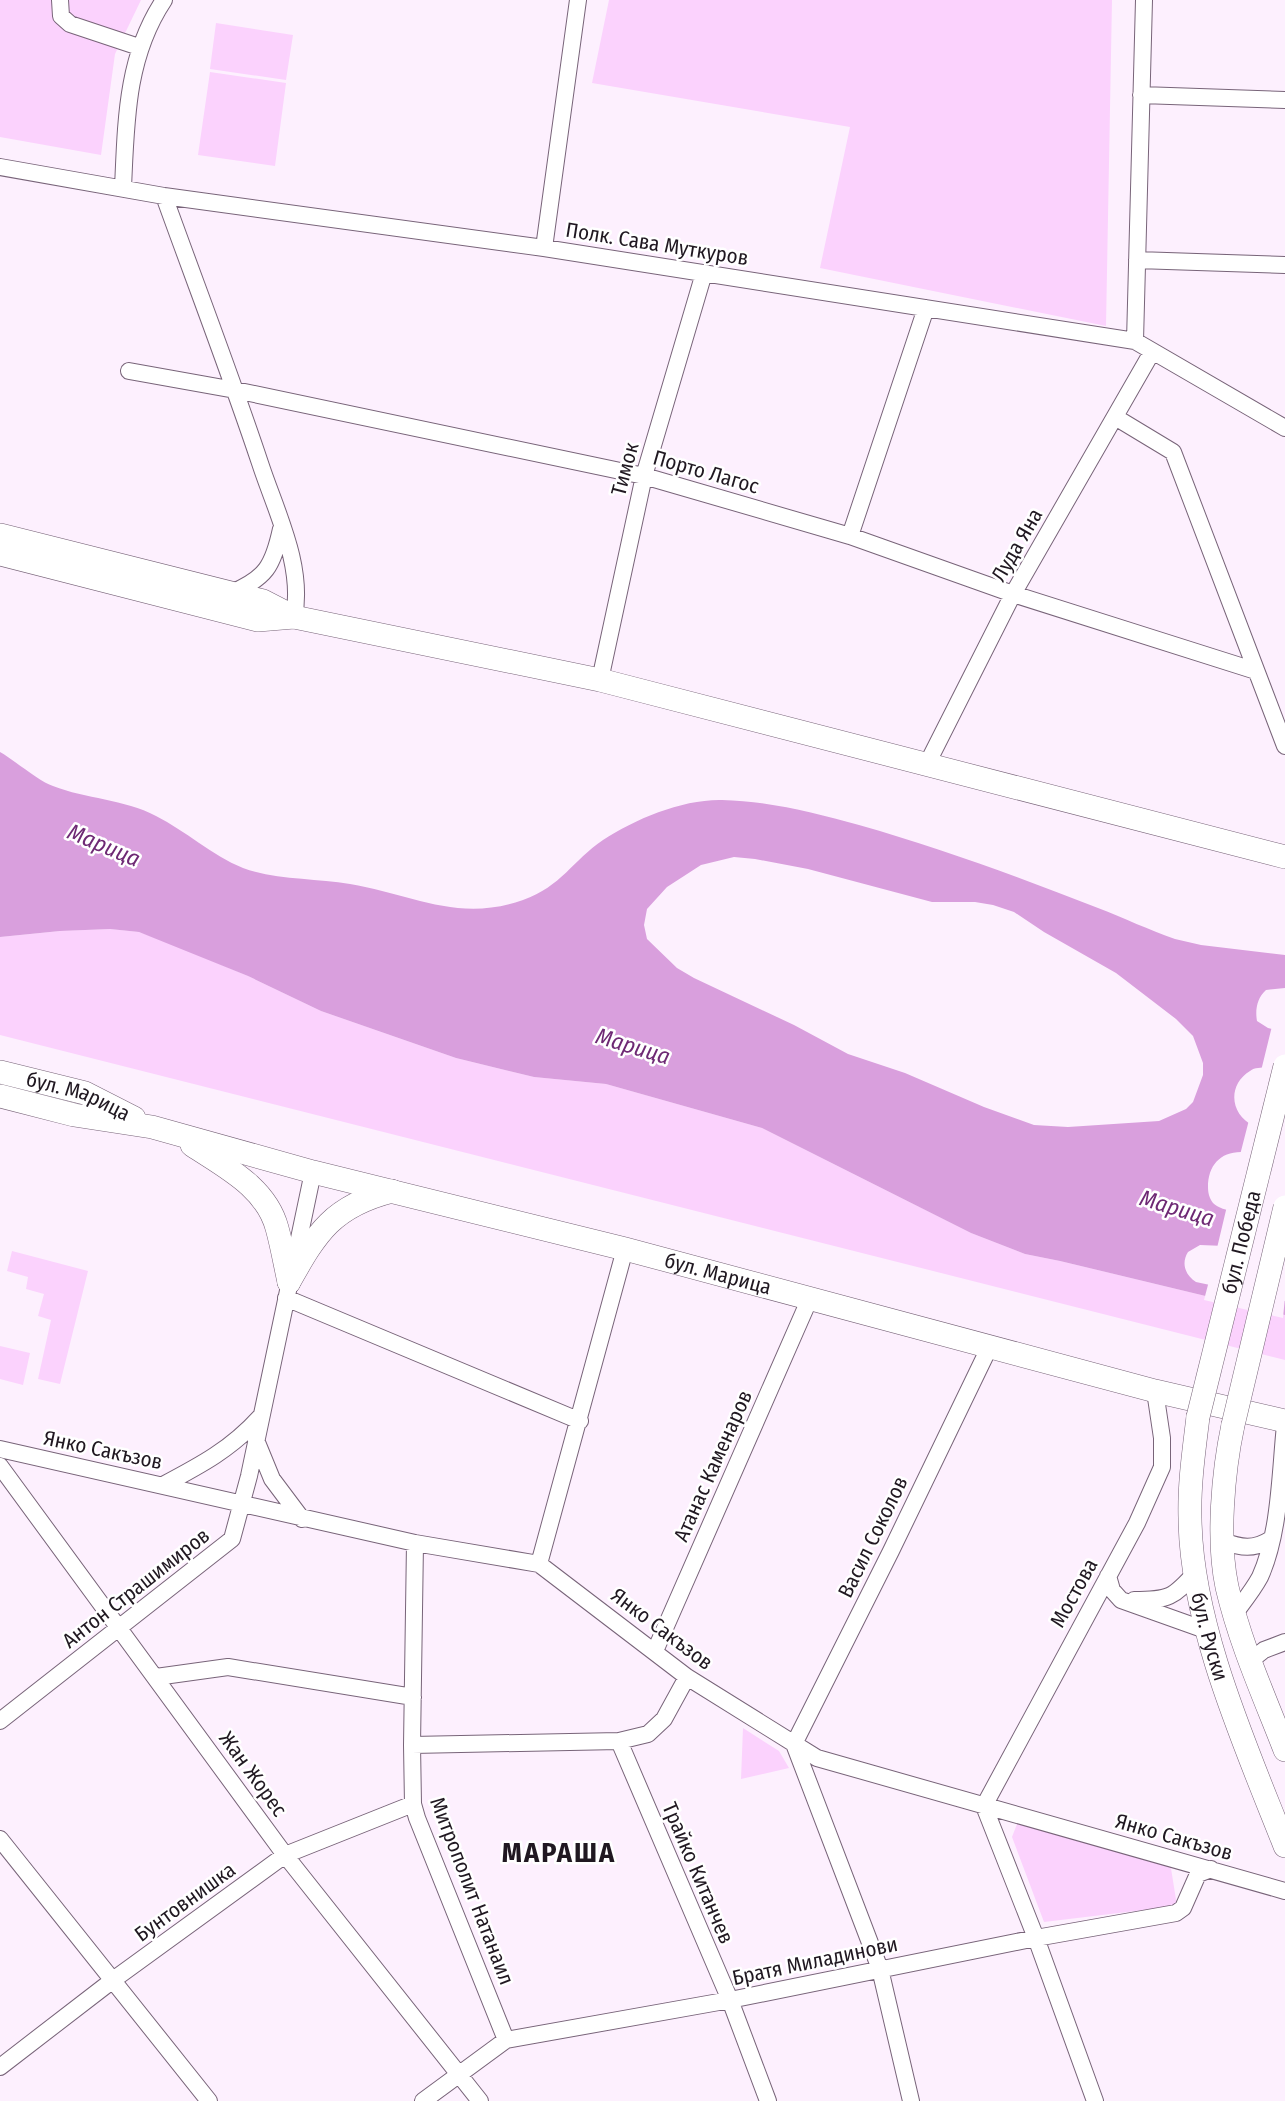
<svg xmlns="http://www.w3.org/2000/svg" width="1285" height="2101" font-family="'Fira Sans Condensed',sans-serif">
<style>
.green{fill:#fbd2fd}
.water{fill:#d99fdd;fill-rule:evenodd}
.pier{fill:#fdf0fe}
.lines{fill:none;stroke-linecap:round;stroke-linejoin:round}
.street-casing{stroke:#786479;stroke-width:18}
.secondary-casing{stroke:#786479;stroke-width:24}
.street{stroke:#fff;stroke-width:16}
.secondary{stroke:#fff;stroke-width:23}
.secondary-bridge-casing{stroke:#786479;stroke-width:24;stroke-linecap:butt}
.secondary-bridge{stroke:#fff;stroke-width:23}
.labels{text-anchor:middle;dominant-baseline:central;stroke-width:5;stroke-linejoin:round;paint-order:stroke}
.street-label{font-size:21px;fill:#201821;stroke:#fff}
.water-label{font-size:23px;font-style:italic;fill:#6e2974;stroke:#fff}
.district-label{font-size:28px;font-weight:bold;letter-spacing:2px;fill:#201821;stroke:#fff}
</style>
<rect width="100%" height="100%" fill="#fdf0fe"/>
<path class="green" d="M0 0H141L115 54 101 155 0 137Z
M609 0H1112L1106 326 820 268 850 127 592 83Z
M216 23 293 35 286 80 210 69Z
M210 72 286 83 275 166 198 155Z
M110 929 139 932 167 942 248 976 321 1011 456 1058 534 1077 606 1084 762 1128 971 1233 1025 1254 1060 1261 1285 1315V1360L0 1035V937L60 931Z
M12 1251 88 1271 60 1384 38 1379 51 1320 38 1316 44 1294 26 1289 28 1277 7 1271Z
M0 1346 30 1353 23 1385 0 1379Z
M743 1728 779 1751 789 1768 741 1779Z
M1017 1824 1170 1862 1177 1906 1044 1922 1012 1837Z"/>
<path class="water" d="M0 752C14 760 40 782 53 786 86 799 124 799 156 816 186 831 211 855 243 868 276 880 315 878 350 884 411 894 458 923 523 900 562 886 572 861 603 840 635 819 683 799 722 800 769 801 814 813 859 825 940 848 1019 877 1098 908 1124 918 1149 930 1175 939L1201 945 1285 955V988L1266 990C1257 998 1255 1010 1257 1021L1268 1028 1285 1032 1267 1067C1261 1068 1255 1067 1250 1071 1227 1085 1230 1115 1254 1126L1243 1152C1221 1151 1208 1165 1208 1187 1208 1192 1209 1198 1213 1203 1218 1208 1227 1210 1234 1212L1225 1246 1200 1245 1188 1252C1181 1263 1185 1275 1196 1282L1285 1301V1315L1060 1261 1025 1254 971 1233 762 1128 606 1084 534 1077 456 1058 321 1011 248 976 139 932 110 929 60 931 0 937ZM734 857 755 859 808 869 932 902H975L993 905 1014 912 1044 932 1116 973 1176 1019 1193 1036 1203 1063V1075L1193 1102 1186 1109 1159 1121 1068 1127 1034 1125 984 1107 905 1073 848 1054 794 1025 694 978 677 968 647 939 644 925 647 909 667 887 701 865Z"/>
<path class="pier" d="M1272 1026 1285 1029V1073L1261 1071Z
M1249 1120 1285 1132V1167L1240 1155Z
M1227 1206 1285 1214V1262L1217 1248Z
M1209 1281 1285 1297 1283 1318 1204 1300Z"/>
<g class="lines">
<defs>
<path id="street" d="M60 0 61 16 70 24 139 47
M1141 95 1285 100
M0 167 164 196 544 248 1135 341 1285 428
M123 188C126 122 126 57 164 0
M164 196C196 285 230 373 260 463 276 512 304 565 294 617
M544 248 578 0
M1137 260 1285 265
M1135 341 1144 0
M129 371 235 390 644 476 850 536 1013 594 1256 671
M1115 417 1173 452 1285 746
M850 536 926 308
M231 593C266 578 273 566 281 529
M600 680 644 476 704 273
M927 764 1013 594 1152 352
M286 1298 580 1421
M256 1440 272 1479 302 1519
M0 1449 415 1543 539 1564 687 1677 817 1758 1285 1891
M0 1466 285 1855 480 2101
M163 1485C201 1465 231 1449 260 1417
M1223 1541C1241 1548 1254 1550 1271 1539
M415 1543 412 1745 413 1804 417 1818 506 2040
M539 1564 625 1249
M1108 1576 1112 1590 1121 1600 1208 1631
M1134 1600C1169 1600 1173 1598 1196 1572
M1235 1613C1244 1601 1253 1590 1260 1577 1280 1533 1280 1473 1285 1425
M655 1651 810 1298
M1250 1661 1264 1650 1285 1642
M156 1677 228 1667 413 1697
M0 1721 232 1539 249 1476 313 1172
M619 1741 730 2000 768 2101
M794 1744 891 1551 989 1348
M794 1744 880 1969 911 2101
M412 1745 619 1741 648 1734 664 1719 687 1677
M984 1806 1137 1523 1162 1467V1438L1155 1391
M984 1806 1036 1938 1095 2101
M0 1839 209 2101
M0 2067 113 1980 285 1855 413 1804
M423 2101 506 2040 730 2000 1036 1938 1176 1913 1183 1908 1198 1874 1211 1869"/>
<g id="secondary">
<path d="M0 535 263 601 294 617"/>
<path d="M0 554 258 620 294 617 600 680 1285 857"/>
<path id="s1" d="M0 1072 85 1093 134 1118"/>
<path id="s2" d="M0 1096 74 1115 152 1127 313 1172 625 1249 1155 1391 1285 1421"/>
<path d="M192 1145C225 1167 266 1187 277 1228 282 1246 285 1264 289 1282"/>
<path d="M289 1282C317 1232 333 1206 392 1191"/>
<path id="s3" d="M1198 1417C1194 1450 1189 1484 1190 1518 1191 1625 1246 1747 1285 1846"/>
<path d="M1233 1425C1223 1472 1217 1540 1227 1587 1240 1643 1264 1696 1285 1750"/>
</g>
</defs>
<use href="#street" class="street-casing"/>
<use href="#secondary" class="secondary-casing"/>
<use href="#street" class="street"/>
<use href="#secondary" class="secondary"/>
<defs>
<g id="secondary-bridge">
<path id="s4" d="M1198 1417 1285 1066"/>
<path d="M1233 1425 1285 1207"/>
</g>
</defs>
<use href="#secondary-bridge" class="secondary-bridge-casing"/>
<use href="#secondary-bridge" class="secondary-bridge"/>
</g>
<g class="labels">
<g class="street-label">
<text transform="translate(657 244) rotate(9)">Полк. Сава Муткуров</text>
<text transform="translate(625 469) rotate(-75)">Тимок</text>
<text transform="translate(706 472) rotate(16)">Порто Лагос</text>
<text transform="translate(1017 545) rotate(-60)">Луда Яна</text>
<text stroke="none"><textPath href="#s1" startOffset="82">бул. Марица</textPath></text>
<text stroke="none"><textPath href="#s4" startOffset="180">бул. Победа</textPath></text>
<text stroke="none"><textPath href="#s2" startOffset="740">бул. Марица</textPath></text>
<text transform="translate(103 1450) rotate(12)">Янко Сакъзов</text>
<text transform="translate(713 1466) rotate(-66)">Атанас Каменаров</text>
<text transform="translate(873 1537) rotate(-64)">Васил Соколов</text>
<text transform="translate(136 1588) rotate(-38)">Антон Страшимиров</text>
<text transform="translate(1074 1593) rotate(-61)">Мостова</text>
<text transform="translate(662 1629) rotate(37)">Янко Сакъзов</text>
<text stroke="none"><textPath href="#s3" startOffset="222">бул. Руски</textPath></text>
<text transform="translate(253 1774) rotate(54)">Жан Жорес</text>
<text transform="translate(1174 1837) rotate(16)">Янко Сакъзов</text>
<text transform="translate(698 1873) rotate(67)">Трайко Китанчев</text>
<text transform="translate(472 1891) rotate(69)">Митрополит Натанаил</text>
<text transform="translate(185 1902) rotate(-36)">Бунтовнишка</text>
<text transform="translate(815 1961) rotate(-12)">Братя Миладинови</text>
</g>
<g class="water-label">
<text transform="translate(104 845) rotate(23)">Марица</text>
<text transform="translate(633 1046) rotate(17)">Марица</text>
<text transform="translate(1177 1208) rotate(17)">Марица</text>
</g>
<g class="district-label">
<text x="559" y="1852">МАРАША</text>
</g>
</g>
</svg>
